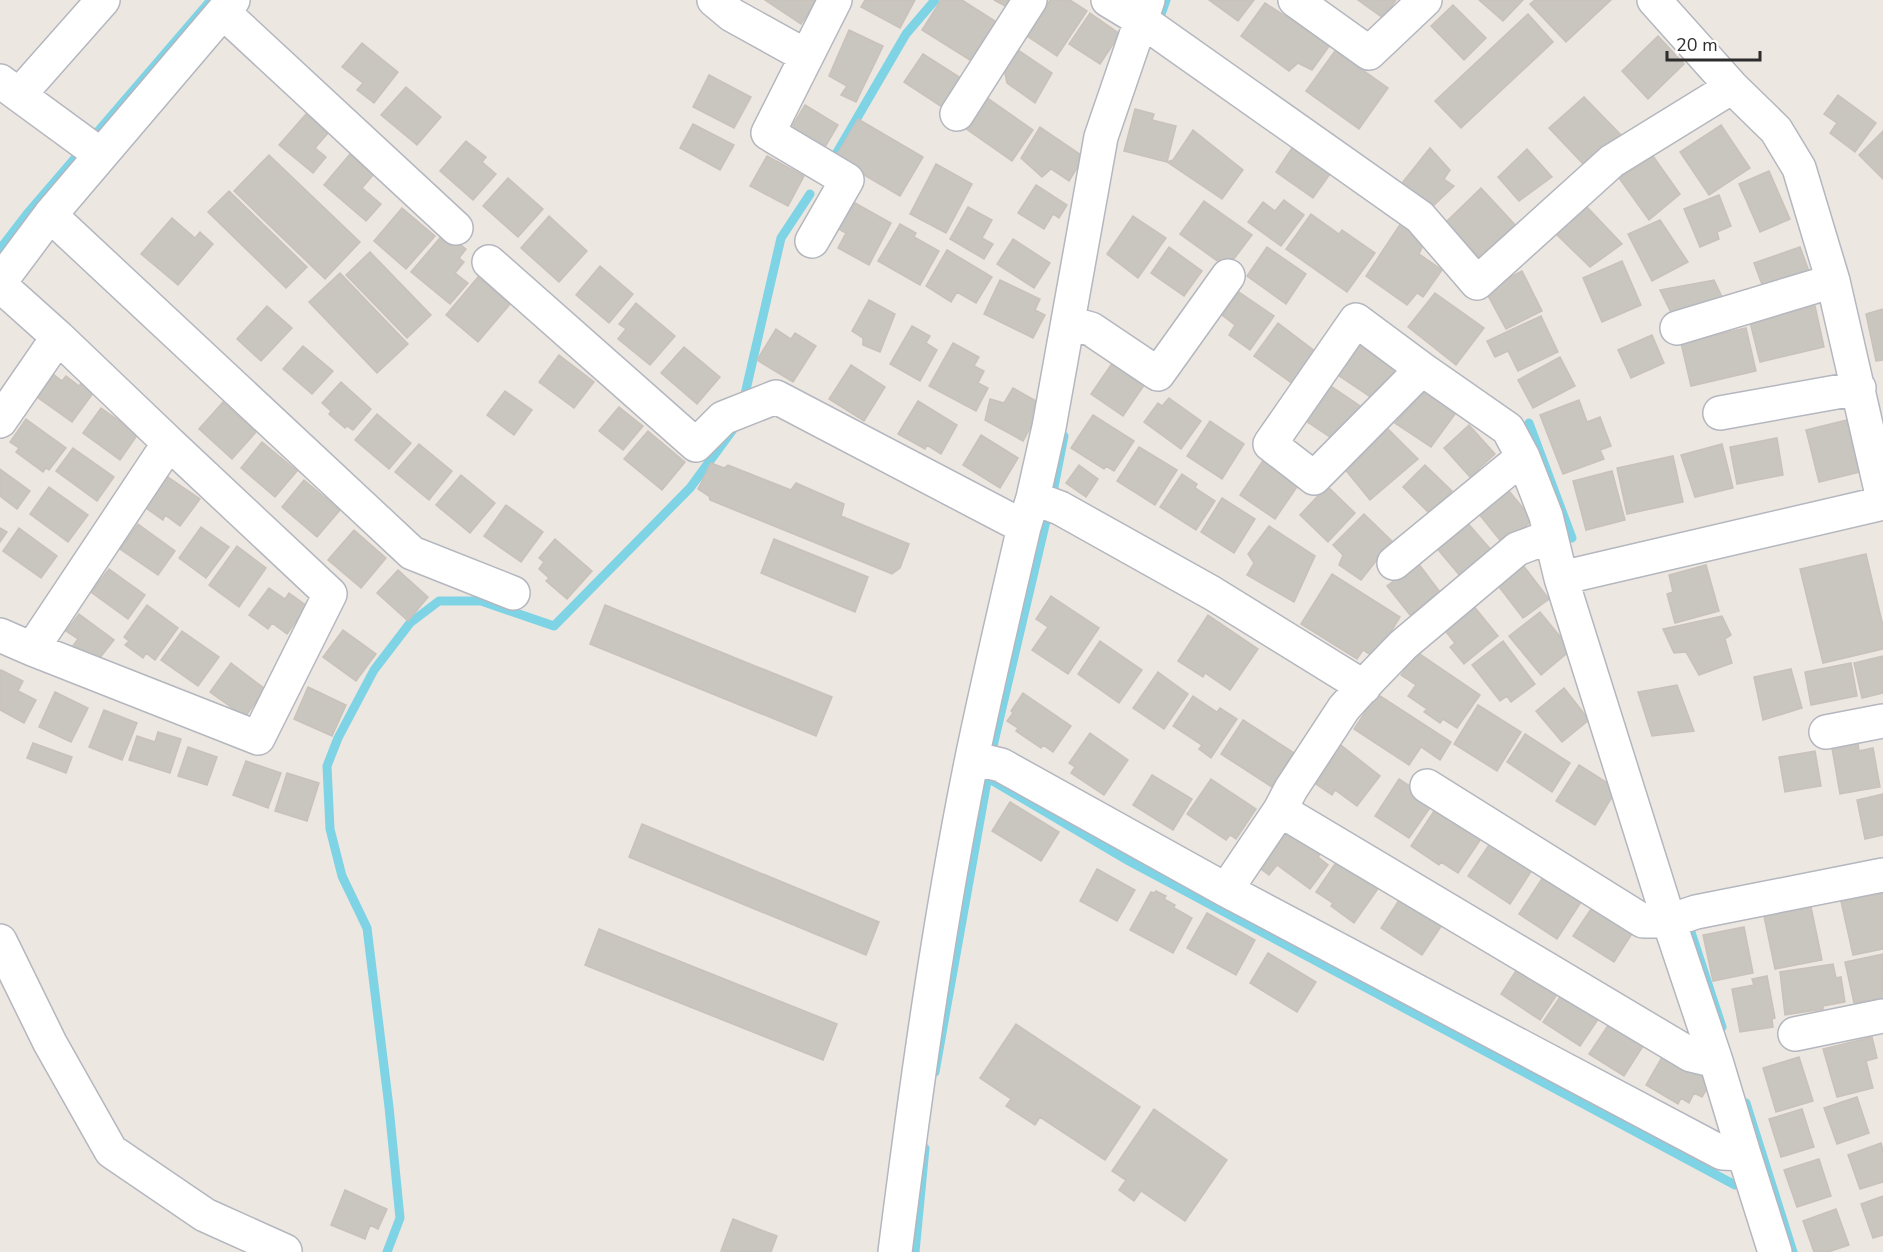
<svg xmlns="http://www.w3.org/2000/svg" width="1883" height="1252" font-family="'Nunito Sans',sans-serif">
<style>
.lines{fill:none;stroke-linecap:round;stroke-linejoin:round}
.stream{stroke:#7ed3e5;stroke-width:9}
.building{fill:#c9c5bf;stroke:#c9c2bb;stroke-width:1.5}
.minor-casing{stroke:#b4b7bf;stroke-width:36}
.minor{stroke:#fff;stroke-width:33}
</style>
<rect width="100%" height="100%" fill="#ede7e1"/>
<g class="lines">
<path class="stream" d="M1158 23 1166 0
M832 161 906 34 935 0
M0 249 27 214 211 0
M745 394 781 238 810 194
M1529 423 1572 538
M988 778 1129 861 1735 1185
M1687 920 1722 1027
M935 1072 994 742 1054 487 1064 436
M1746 1103 1793 1252
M387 1252 400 1218 389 1107 367 928 342 876 330 829 327 766 338 738 374 670 410 623 439 601H481L554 626 690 488 734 428
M915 1252 925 1148"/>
</g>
<path class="building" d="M765 0H817L801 24Z
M865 0H915L900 28 861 7Z
M941 0H962L998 23 973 62 922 30Z
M994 0H1010L1007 7Z
M1050 0H1070L1087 11 1057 56 1027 36Z
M1209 0H1254L1238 21Z
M1358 0H1396L1383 18Z
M1479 0H1523L1503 21Z
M1535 0H1611L1566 42 1530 4Z
M1265 3 1330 45 1312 70 1298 63 1289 71 1241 36Z
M1453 5 1486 38 1464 60 1431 26Z
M1090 13 1120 34 1100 64 1069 44Z
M1528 14 1553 42 1461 128 1435 101Z
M849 30 883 46 856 102 841 95 847 86 829 76Z
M1658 36 1684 64 1648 99 1622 71Z
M362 43 398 72 374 103 357 90 363 83 342 67Z
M1340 44 1362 60 1357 66 1388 88 1359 129 1306 91Z
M1015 48 1052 73 1035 103 1007 83 1003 64Z
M923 54 964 80 945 109 904 82Z
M709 75 751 97 734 128 693 107Z
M406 87 441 117 417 145 381 115Z
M1838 95 1876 123 1855 152 1830 133 1837 123 1824 114Z
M986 97 1033 130 1012 161 965 128Z
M1584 97 1623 137 1586 167 1549 128Z
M805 105 838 125 822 152 788 133Z
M1135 109 1154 114 1152 120 1176 126 1167 162 1124 151Z
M306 114 328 133 315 148 326 157 313 173 279 145Z
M858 119 923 157 900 196 835 158Z
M693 124 734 145 720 170 680 148Z
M1721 125 1750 168 1709 195 1680 152Z
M1040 127 1084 157 1069 181 1051 169 1042 177 1021 158Z
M1193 130 1243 170 1222 199 1167 162 1173 160Z
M1883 131V179L1859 155Z
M466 141 486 157 482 162 496 174 473 200 440 171Z
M1302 144 1335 167 1313 198 1276 172 1292 148 1297 151Z
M1430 148 1450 170 1444 179 1454 186 1433 206 1402 183Z
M1527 149 1552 177 1519 201 1498 177Z
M350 154 373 175 362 188 381 204 366 221 324 185Z
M269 155 360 242 325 279 234 191Z
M767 156 804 176 788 206 750 186Z
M1653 156 1680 194 1649 220 1619 178Z
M936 164 972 184 946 233 910 214Z
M1769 171 1790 219 1760 232 1739 184Z
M508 178 543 209 518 237 483 206Z
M1036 185 1067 205 1059 218 1053 214 1044 229 1018 213Z
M1481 188 1519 229 1484 262 1446 222Z
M229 191 307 267 286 288 208 212Z
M1719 195 1731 226 1717 232 1719 239 1700 247 1684 209Z
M846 198 891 223 869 265 838 248 846 233 831 225Z
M1284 200 1304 215 1281 246 1248 222 1263 202 1275 211Z
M1204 201 1252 235 1227 268 1180 234Z
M968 207 992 220 982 238 993 244 984 259 950 239Z
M1587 207 1622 244 1590 267 1554 232Z
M402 208 435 236 406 269 374 241Z
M1311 214 1339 234 1342 230 1375 253 1347 292 1286 249Z
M549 216 587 251 559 282 521 248Z
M1133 216 1166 238 1138 278 1107 254Z
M172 218 195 238 200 232 213 244 178 285 141 254Z
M1660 220 1688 262 1652 281 1628 234Z
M1401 223 1426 239 1419 254 1442 270 1423 297 1417 293 1407 305 1366 276Z
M900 224 916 233 914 237 939 251 920 285 878 261Z
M445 232 466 249 459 258 464 262 455 273 468 283 450 304 411 272Z
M1013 239 1050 263 1034 288 997 264Z
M1169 247 1202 271 1184 296 1151 273Z
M1267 247 1306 274 1286 304 1247 276Z
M1800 247 1813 282 1767 298 1754 263Z
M947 250 992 277 976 303 957 292 951 302 926 286Z
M370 252 431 315 407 338 346 275Z
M1622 261 1641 305 1602 322 1583 278Z
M600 266 633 294 609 323 576 295Z
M1522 271 1542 311 1506 329 1485 290Z
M340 273 408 344 377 373 309 302Z
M478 277 510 304 478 342 446 315Z
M1000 280 1040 299 1035 310 1045 315 1033 338 984 314Z
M1714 280 1732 318 1682 335 1660 290Z
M1239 292 1274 316 1250 350 1229 335 1235 325 1222 315Z
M1435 293 1484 328 1456 365 1408 327Z
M869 300 895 314 880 352 863 345V338L852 331Z
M636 303 675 336 650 365 618 339 626 329 619 324Z
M267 306 292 328 261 361 237 339Z
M1815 306 1824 347 1760 362 1750 322Z
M1883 309V360L1876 361 1866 314Z
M1541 316 1558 352 1518 371 1508 351 1495 357 1487 341Z
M1278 323 1316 352 1293 384 1254 356Z
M912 326 930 336 926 343 937 350 920 381 890 364Z
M1746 328 1756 371 1691 386 1681 343Z
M776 329 791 339 795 333 816 346 793 382 757 360Z
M1652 335 1664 363 1631 378 1618 350Z
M1354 342 1396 370 1375 400 1332 371Z
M953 343 979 357 974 366 984 371 978 383 988 388 976 411 929 386Z
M303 346 333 371 312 394 283 369Z
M684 347 720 377 697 404 661 373Z
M559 355 594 382 574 408 539 382Z
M1560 357 1575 386 1533 408 1518 380Z
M1115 359 1147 381 1123 416 1091 394Z
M851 365 885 387 864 421 829 399Z
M53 374 62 381 66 376 79 386 81 383 94 392 72 422 37 397Z
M341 382 371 409 353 430 347 426 345 428 329 414 331 411 322 403Z
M1325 382 1363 408 1336 441 1300 417Z
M1013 388 1043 405 1023 441 985 420 990 399 1004 403Z
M1427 388 1458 410 1431 447 1395 423Z
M505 391 532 410 514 435 487 415Z
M1169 398 1201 421 1181 449 1144 422 1158 403 1162 406Z
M1579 400 1587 422 1600 417 1611 446 1600 450 1604 459 1563 474 1540 415Z
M918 401 957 425 941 454 927 445 925 449 898 434Z
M223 402 256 432 232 459 199 429Z
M619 407 643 426 623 450 599 431Z
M101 408 138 434 120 460 83 433Z
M377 414 411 443 389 469 355 440Z
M1093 415 1134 441 1114 471 1106 466 1104 469 1071 448Z
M26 419 66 448 49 470 46 468 43 472 16 452 19 448 10 442Z
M1847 420 1860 472 1819 482 1806 430Z
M1210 421 1244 444 1222 479 1187 456Z
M1469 425 1495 454 1470 477 1444 448Z
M1386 427 1418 459 1370 500 1344 468Z
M648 431 685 462 662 490 624 459Z
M981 435 1018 458 1000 488 963 465Z
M1777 438 1783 475 1737 484 1730 447Z
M262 442 297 471 275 497 241 468Z
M419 444 452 471 429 500 395 472Z
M1722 444 1733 488 1695 497 1681 455Z
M1139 447 1177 470 1155 505 1117 481Z
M73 448 114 477 97 501 56 471Z
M1673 456 1683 502 1627 514 1617 468Z
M1264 459 1299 484 1275 519 1240 495Z
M711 463 724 468 728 465 791 490 796 483 844 504 841 516 909 544 900 568 892 574 710 500 709 496 698 489Z
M1079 465 1098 479 1086 497 1066 483Z
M1425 465 1452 491 1430 514 1403 487Z
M0 469 30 491 17 509 0 496Z
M1612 471 1625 520 1586 530 1573 481Z
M1182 474 1197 484 1195 488 1215 501 1196 530 1160 507Z
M165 475 200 499 180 526 165 515 163 520 143 506Z
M461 475 495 503 470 533 436 505Z
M304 480 340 510 317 537 282 507Z
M1504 485 1533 520 1503 544 1475 509Z
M1327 486 1355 513 1328 542 1300 515Z
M49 487 88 515 68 542 30 514Z
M1222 498 1255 519 1234 553 1201 532Z
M506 505 543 532 521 562 484 536Z
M1364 514 1392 541 1361 580 1339 565 1343 555 1333 545Z
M1465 520 1492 551 1461 577 1435 546Z
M138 524 175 551 158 575 120 549Z
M1269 526 1315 556 1294 602 1247 575 1254 563 1248 554Z
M201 527 229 547 206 578 179 558Z
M0 528 7 532 0 542Z
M19 528 57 556 41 578 3 551Z
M354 530 386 558 361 588 328 560Z
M555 539 592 571 567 599 546 581 549 578 539 569 544 562 539 558Z
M774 539 868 577 855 612 761 573Z
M237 546 266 568 239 607 209 585Z
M1866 554 1883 626V649L1823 663 1800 569Z
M1418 563 1440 592 1410 615 1387 586Z
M1522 564 1549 599 1523 618 1496 583Z
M1706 565 1719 611 1675 623 1667 594 1673 592 1669 575Z
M109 569 145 595 128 619 91 592Z
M398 570 428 597 408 621 377 593Z
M1332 574 1400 617 1375 658 1363 650 1357 659 1301 624Z
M269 588 285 599 289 593 307 606 287 634 272 623 268 629 249 615Z
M1051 596 1099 628 1068 674 1032 650 1048 627 1036 619Z
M1472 604 1498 636 1464 664 1450 647 1455 643 1443 628Z
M147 605 178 628 155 660 146 653 143 658 125 645 129 641 124 637Z
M605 605 832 697 816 736 590 644Z
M1540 612 1571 650 1541 675 1509 636Z
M79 614 114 640 95 664 72 647 78 639 66 631Z
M1208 615 1258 649 1230 690 1205 673 1203 677 1178 661Z
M1722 616 1731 635 1725 639 1732 663 1699 675 1686 652 1674 653 1663 629Z
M343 630 376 654 356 681 323 657Z
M182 631 219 657 198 686 161 660Z
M1100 641 1142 670 1119 703 1078 674Z
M1503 641 1535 684 1511 702 1507 696 1500 701 1472 665Z
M1417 652 1480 695 1457 728 1443 719 1440 723 1424 712 1427 709 1408 696 1416 685 1401 675Z
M1883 656V693L1862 698 1854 663Z
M231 663 265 689 245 717 210 692Z
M1851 663 1857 696 1811 705 1805 672Z
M1791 669 1802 708 1763 720 1754 677Z
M1 670 23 681 18 691 36 700 24 723 0 710V673Z
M1158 672 1188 694 1164 729 1133 708Z
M1677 685 1694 731 1652 736 1638 692Z
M308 687 346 705 332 736 294 719Z
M1564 688 1589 720 1562 742 1536 711Z
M55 692 88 708 71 742 39 727Z
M1023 693 1071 726 1053 752 1043 745 1041 748 1016 731 1018 728 1007 721 1013 713 1011 711Z
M1377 694 1451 742 1440 760 1421 747 1409 765 1354 729Z
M1193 696 1217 712 1220 708 1237 719 1211 758 1199 749 1202 745 1173 726Z
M1478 705 1521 732 1497 771 1454 744Z
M104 710 137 723 122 760 89 747Z
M1243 720 1294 753 1272 787 1221 754Z
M158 732 181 739 170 773 129 760 137 736 155 742Z
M1090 733 1128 760 1104 795 1071 773 1075 767 1069 763Z
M1525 734 1570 763 1552 792 1507 762Z
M1337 742 1380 776 1357 806 1335 790 1332 795 1316 784 1320 779 1313 774Z
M33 743 72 757 66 773 27 758Z
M1858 743 1859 751 1873 748 1880 787 1840 794 1832 748Z
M188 747 217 757 207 785 178 776Z
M1815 751 1821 786 1785 792 1779 757Z
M246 761 281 773 268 808 233 795Z
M1579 765 1617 789 1595 825 1556 801Z
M287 773 319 783 307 821 275 811Z
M1152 775 1192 799 1173 830 1133 805Z
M1211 779 1256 809 1236 839 1230 835 1226 840 1187 814Z
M1399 779 1434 802 1409 838 1375 816Z
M1883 794V835L1865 839 1857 800Z
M1010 802 1059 832 1041 861 992 831Z
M1438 805 1483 836 1458 873 1441 862 1439 865 1411 846Z
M642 824 879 922 866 955 629 857Z
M1285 827 1321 853 1318 857 1328 865 1310 889 1277 865 1269 875 1257 866Z
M1491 842 1532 870 1510 904 1468 876Z
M1341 855 1382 883 1354 923 1331 906 1333 903 1316 892Z
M1097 869 1135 890 1117 921 1080 901Z
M1545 874 1583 899 1557 939 1519 914Z
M1156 891 1166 896 1164 899 1175 905 1174 908 1192 918 1173 953 1130 930 1151 892 1154 893Z
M1883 893V949L1853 955 1841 901Z
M1401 897 1442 925 1422 955 1381 928Z
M1595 903 1635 929 1614 962 1573 936Z
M1811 907 1822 960 1775 969 1764 916Z
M1207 913 1255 940 1236 975 1187 948Z
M1744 927 1753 973 1713 981 1703 935Z
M599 929 837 1024 823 1060 585 965Z
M1268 953 1316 982 1297 1012 1250 983Z
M1883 954 1882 998 1854 1003 1845 962Z
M1521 963 1560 990 1540 1020 1501 994Z
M1833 964 1836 978 1841 977 1845 1002 1823 1006V1009L1785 1015 1780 972Z
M1767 976 1775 1018 1772 1019 1773 1027 1740 1032 1732 989 1754 985 1752 979Z
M1562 994 1599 1018 1580 1046 1543 1022Z
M1611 1021 1645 1043 1624 1076 1589 1054Z
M1016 1024 1140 1107 1105 1160 1040 1117 1035 1125 1006 1106 1011 1099 980 1078Z
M1872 1037 1877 1058 1866 1061 1873 1088 1837 1097 1823 1049Z
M1665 1052 1712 1080 1702 1097 1694 1093 1689 1103 1681 1098 1678 1104 1646 1085Z
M1799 1057 1813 1101 1776 1112 1763 1068Z
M1857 1097 1869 1133 1837 1144 1824 1108Z
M1154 1109 1227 1160 1185 1221 1141 1191 1134 1201 1119 1190 1126 1180 1112 1171Z
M1802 1109 1814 1147 1781 1157 1769 1119Z
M1881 1143 1883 1150V1182L1860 1189 1848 1155Z
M1819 1159 1831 1196 1797 1207 1784 1170Z
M345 1190 387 1209 378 1229 370 1225 365 1239 331 1225Z
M1883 1196V1235L1873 1238 1861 1204Z
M1836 1209 1849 1245 1828 1252H1814L1803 1221Z
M733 1219 777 1236 771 1252 721 1251Z"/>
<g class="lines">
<defs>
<path id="minor" d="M714 0 732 15 806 56
M1108 0 1141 20 1420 217 1477 283 1612 161 1732 87
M1295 0 1369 53 1425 0
M1654 0 1732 87 1776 130 1799 168 1833 281 1883 499
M223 12 456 228
M0 81 101 155
M19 95 103 0
M957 114 1030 0
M50 215 412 553 513 593
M812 241 847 180 768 133 835 0
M489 262 696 445 723 418 776 397 1024 527
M0 282 50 215 233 0
M0 285 58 337 169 443 32 649 0 635
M1069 323 1091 329 1158 374 1228 276
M1677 328 1833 281
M1422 369 1314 478 1270 444 1356 320 1422 369 1508 429 1523 457 1546 516 1561 578 1669 921 1716 1061 1744 1154
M1720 413 1859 388
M0 421 58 337
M1033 498 1060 508 1212 593 1364 687
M1394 563 1523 457
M1561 578 1883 503
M32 649 258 738 330 594 169 443
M1826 732 1883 721
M972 758 1001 765 1226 890 1722 1153 1744 1154 1775 1252
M1427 786 1643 921H1669L1696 912 1883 875
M1280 810 1691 1055 1716 1061
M1226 890 1280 810 1291 789 1344 708 1374 675 1403 645 1517 549 1551 536
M0 941 50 1043 111 1151 205 1215 285 1251
M1795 1034 1883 1016
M895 1252C916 1087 939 921 972 758 988 681 1006 604 1024 527L1033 498 1049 427 1101 137 1148 0"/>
</defs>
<use href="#minor" class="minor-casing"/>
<use href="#minor" class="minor"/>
</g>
<path d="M1667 51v9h93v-9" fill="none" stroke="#2d2d2d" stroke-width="3"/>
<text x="1676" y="51" font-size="18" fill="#2d2d2d" stroke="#ffffff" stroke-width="4.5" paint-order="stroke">20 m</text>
</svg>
